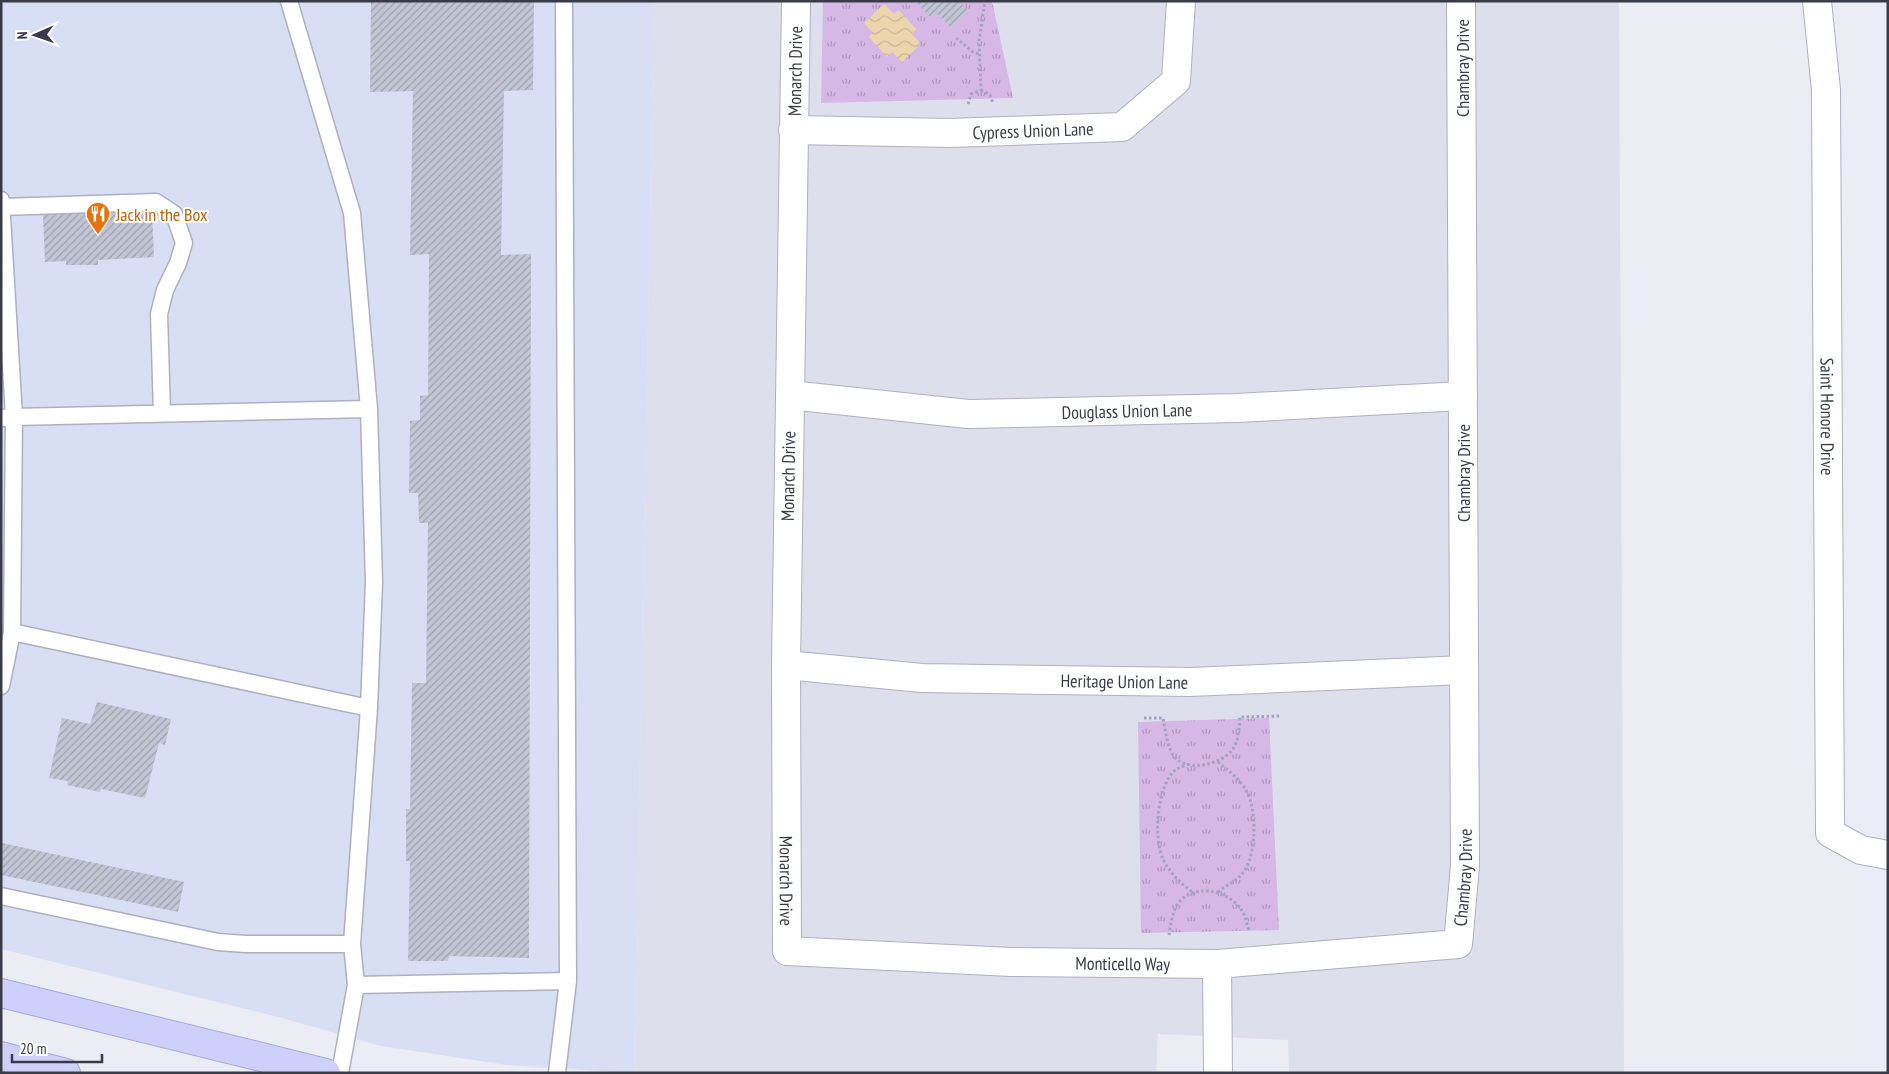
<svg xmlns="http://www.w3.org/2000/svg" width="1889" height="1074" font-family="'PT Sans Narrow',sans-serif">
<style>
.residential{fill:#dedfec}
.commercial{fill:#d8def4}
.grass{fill:url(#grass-tufts)}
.water{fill:url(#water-waves)}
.building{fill:url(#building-hatch)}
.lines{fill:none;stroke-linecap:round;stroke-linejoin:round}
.lane-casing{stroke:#aeb0c0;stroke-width:19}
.street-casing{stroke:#aeb0c0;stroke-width:30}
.secondary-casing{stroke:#a7a8dd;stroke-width:30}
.path{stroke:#a0a4c0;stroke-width:3;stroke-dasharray:2.5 2.5;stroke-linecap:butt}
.lane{stroke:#fff;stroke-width:16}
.street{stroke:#fff;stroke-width:28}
.secondary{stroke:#cfcffb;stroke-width:28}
.labels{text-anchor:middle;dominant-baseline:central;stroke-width:4;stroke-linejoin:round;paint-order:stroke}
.street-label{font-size:18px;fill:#393c48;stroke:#fff}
.food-label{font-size:18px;fill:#c56008;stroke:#fff;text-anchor:start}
</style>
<defs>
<pattern id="grass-tufts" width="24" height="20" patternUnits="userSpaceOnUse" patternTransform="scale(1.25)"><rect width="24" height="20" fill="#d7b7e6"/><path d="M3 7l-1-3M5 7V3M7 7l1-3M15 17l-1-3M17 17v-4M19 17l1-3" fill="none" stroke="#af96bc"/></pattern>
<pattern id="water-waves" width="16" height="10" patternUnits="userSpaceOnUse" patternTransform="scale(1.25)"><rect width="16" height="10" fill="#ecd5ac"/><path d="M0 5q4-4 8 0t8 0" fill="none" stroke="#cbb896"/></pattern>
<pattern id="building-hatch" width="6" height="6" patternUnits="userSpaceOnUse" patternTransform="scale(1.25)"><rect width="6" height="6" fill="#c1c5d5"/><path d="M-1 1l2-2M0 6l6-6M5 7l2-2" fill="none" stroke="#9ea1af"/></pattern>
</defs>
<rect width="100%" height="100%" fill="#ebecf4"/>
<path class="residential" d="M654 1H1619L1624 1073H1289L1288 1040 1158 1034 1156 1073H634Z"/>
<path class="commercial" d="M1 1H654L634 1073 507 1065 381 1046 282 1018 1 949Z"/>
<path class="grass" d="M823 1H992L1013 98 821 103Z
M1269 718 1279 930 1141 933 1138 722Z"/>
<path class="water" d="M884 4 894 14 899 10 916 29 912 34 921 44 902 62 892 52 887 57 869 37 872 32 864 23Z"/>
<path class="building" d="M371 1H534L533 90 504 91 501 255 531 254 529 958 449 956 448 961H408L410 861H406V809H410L412 683H426L428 523H419L418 493H409L410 421 420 420V396L428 395 429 254 410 255 413 91 370 92Z
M915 1H958L969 11 951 28 938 14 931 18Z
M152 209 154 257 98 260V265H66V261L45 262 43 214Z
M97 702 171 719 165 745 159 743 145 798 101 789 100 792 67 785 68 781 49 778 62 718 90 724Z
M2 843 184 882 178 912 1 875Z"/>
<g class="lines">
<defs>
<path id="lane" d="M564 1 568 981
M1 200 14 417 369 409
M2 207 156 202 174 214 184 243 178 263 165 290 159 314 162 413
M1 418 14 417 12 632 369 708 374 582 369 409 352 213 289 1
M1 686 12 632
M1 896 218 942 246 944H352
M356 985 568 981 557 1073
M340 1073 356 985 352 944 369 708"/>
<g id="street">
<path id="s1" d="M796 1 786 665 787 951 1011 962 1217 964 1458 944 1465 866 1461 1"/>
<path id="s2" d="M1817 1 1826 90 1830 833 1861 850 1888 855"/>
<path id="s3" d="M793 130 950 133 1122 127 1176 81 1181 1"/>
<path id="s4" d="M790 395 968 414 1237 408 1463 396"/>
<path id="s5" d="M786 665 922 678 1190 682 1464 670"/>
<path d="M1217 964 1218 1073"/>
</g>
<path id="secondary" d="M1 993 326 1073
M1 1056 66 1073"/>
</defs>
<use href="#lane" class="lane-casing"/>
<use href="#street" class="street-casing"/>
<use href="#secondary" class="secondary-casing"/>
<path class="path" d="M956 38 973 52 979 54
M981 90 990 95 993 103
M968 104 971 94 981 90 979 41 985 1
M1144 718H1163C1165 729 1167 745 1173 755 1185 773 1221 765 1232 750 1239 741 1239 728 1240 717L1280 716
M1189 764C1185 766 1179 767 1175 770 1157 786 1153 838 1163 859 1170 873 1181 884 1194 893
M1218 892C1225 886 1236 881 1242 874 1257 857 1257 811 1247 792 1240 779 1229 771 1218 762
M1169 935C1171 924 1172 910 1180 901 1197 883 1230 891 1242 911 1246 917 1247 927 1250 932"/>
<use href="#lane" class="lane"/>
<use href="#street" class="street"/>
<use href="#secondary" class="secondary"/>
</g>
<defs>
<symbol id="restaurant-pin" viewBox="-11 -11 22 30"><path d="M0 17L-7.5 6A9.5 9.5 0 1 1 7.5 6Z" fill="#e8710a" stroke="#fff"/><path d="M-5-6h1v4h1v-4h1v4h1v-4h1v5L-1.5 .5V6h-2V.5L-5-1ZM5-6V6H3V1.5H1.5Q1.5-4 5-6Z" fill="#fff"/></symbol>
</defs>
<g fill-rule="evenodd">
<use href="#restaurant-pin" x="84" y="200" width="28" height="38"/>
</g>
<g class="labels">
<g class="street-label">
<text transform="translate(1462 68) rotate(-90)">Chambray Drive</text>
<text transform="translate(795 71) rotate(-89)">Monarch Drive</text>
<text stroke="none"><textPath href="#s3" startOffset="240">Cypress Union Lane</textPath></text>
<text stroke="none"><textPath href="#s4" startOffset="338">Douglass Union Lane</textPath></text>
<text stroke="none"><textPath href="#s2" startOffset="416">Saint Honore Drive</textPath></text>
<text transform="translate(1463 473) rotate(-90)">Chambray Drive</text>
<text transform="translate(788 476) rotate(-89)">Monarch Drive</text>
<text stroke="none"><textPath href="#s5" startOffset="339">Heritage Union Lane</textPath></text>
<text stroke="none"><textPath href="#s1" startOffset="1689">Chambray Drive</textPath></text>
<text stroke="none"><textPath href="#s1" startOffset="880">Monarch Drive</textPath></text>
<text stroke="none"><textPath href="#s1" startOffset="1286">Monticello Way</textPath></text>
</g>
<g class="food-label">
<text x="116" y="214">Jack in the Box</text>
</g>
</g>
<rect width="1889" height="1074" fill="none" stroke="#393c48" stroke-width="5"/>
<g transform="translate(35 35) rotate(268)" stroke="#ffffff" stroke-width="4" paint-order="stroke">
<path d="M0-4L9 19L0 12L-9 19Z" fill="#393c48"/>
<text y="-8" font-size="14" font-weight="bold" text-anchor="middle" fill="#393c48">N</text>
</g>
<path d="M12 1054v8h90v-8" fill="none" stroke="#393c48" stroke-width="2.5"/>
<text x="20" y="1054" font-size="15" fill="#393c48" stroke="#ffffff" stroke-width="4" paint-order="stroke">20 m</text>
</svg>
